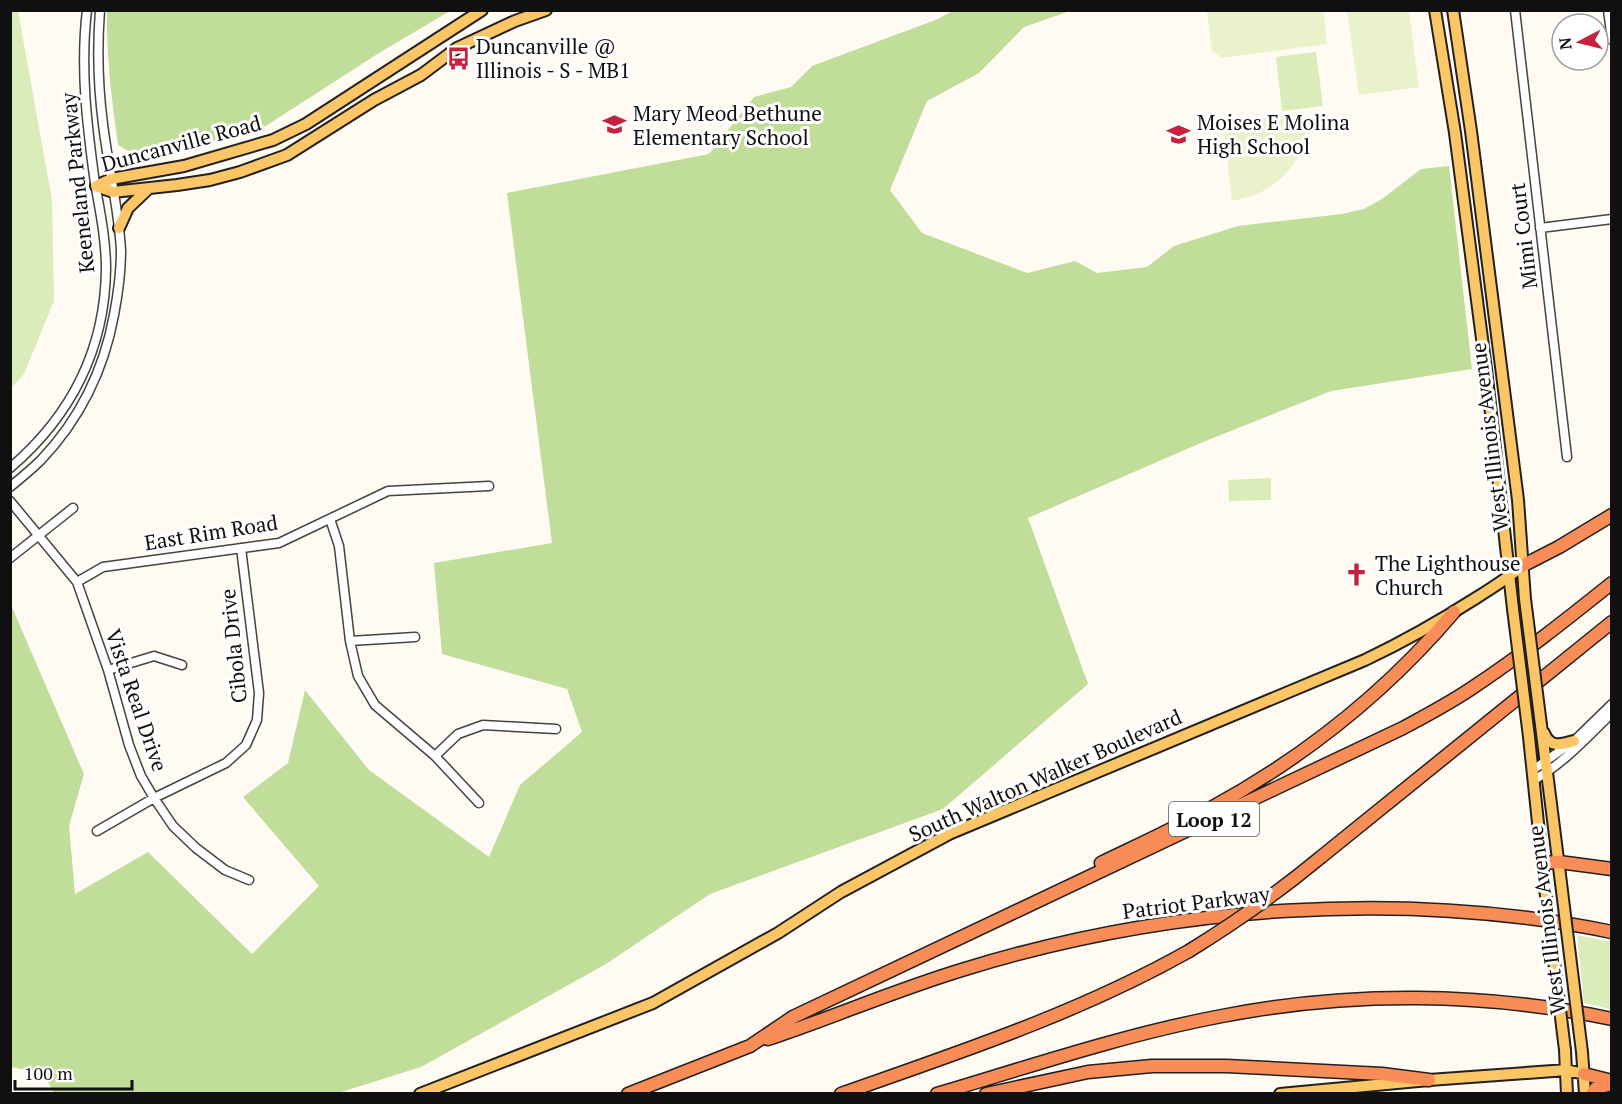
<svg xmlns="http://www.w3.org/2000/svg" width="1622" height="1104" font-family="'PT Serif',serif">
<style>
.green{fill:#daecba}
.forest{fill:#c0dd99}
.pitch{fill:#eaf2cc}
.lines{fill:none;stroke-linecap:round;stroke-linejoin:round}
.minor-casing{stroke:#434343;stroke-width:11}
.major-casing{stroke:#212121;stroke-width:14}
.highway-casing{stroke:#212121;stroke-width:15}
.minor{stroke:#fff;stroke-width:8}
.major{stroke:#fcc565;stroke-width:10}
.highway{stroke:#f98d57;stroke-width:12}
.major-bridge-casing{stroke:#212121;stroke-width:14;stroke-linecap:butt}
.highway-bridge-casing{stroke:#212121;stroke-width:15;stroke-linecap:butt}
.major-bridge{stroke:#fcc565;stroke-width:10}
.highway-bridge{stroke:#f98d57;stroke-width:12}
.labels{text-anchor:middle;dominant-baseline:central;stroke-width:6;stroke-linejoin:round;paint-order:stroke}
.shield{fill:#fff;stroke:#585858;stroke-width:1.5}
.shield-label{font-size:20px;font-weight:bold;fill:#101010}
.poi-label{font-size:21px;fill:#101010;stroke:#fff;text-anchor:start}
.street-label{font-size:21px;fill:#101010;stroke:#fff}
</style>
<rect width="100%" height="100%" fill="#fffbf3"/>
<path class="green" d="M18 11 52 200 54 301 24 374 11 388 10 11Z
M1316 52 1323 106 1282 111 1276 57Z
M1271 478V500L1229 501 1228 480Z
M1577 935 1611 942V1009L1584 1003Z"/>
<path class="forest" d="M954 10 1070 11 1024 27 979 73 927 101 890 190 922 233 1027 273 1075 261 1097 273 1147 267 1174 246 1238 226 1342 214 1364 209 1382 199 1421 169 1449 166 1472 369 1331 391 1203 442 1028 518 1088 684 943 809 710 894 606 964 421 1067 338 1093H54L43 1073 11 1067V605L84 774 69 826 75 894 148 852 252 954 319 886 243 797 288 763 305 690 369 770 489 857 520 785 582 732 567 689 442 654 434 563 552 543 507 193 709 154 754 97 791 87 812 66 938 19Z
M107 11V10L450 11 379 53 261 129 141 159 118 145C112 100 106 56 107 11Z"/>
<path class="pitch" d="M1207 11H1324L1327 44 1222 58 1212 51Z
M1347 11H1409L1419 87 1359 95Z
M1303 114C1304 120 1306 127 1305 132 1299 172 1269 195 1232 201L1224 128 1228 122Z"/>
<g class="lines">
<defs>
<path id="minor" d="M1515 10 1567 457
M1608 10 1612 40
M1540 228 1612 219
M10 468C71 416 105 349 106 269 106 240 100 211 95 183 87 126 80 68 87 10
M10 487C21 478 32 469 41 460 80 419 104 369 114 315 118 294 121 272 121 251 119 209 108 167 103 124 98 86 97 49 100 10
M10 501 77 582 108 670 129 745 141 776 154 798 173 826 196 848 225 870 249 880
M330 519 339 546 350 641 358 676 375 705 435 756 479 803
M10 558 73 508
M77 582 103 567 279 543 388 491 489 486
M350 641 415 637
M108 670 154 656 182 665
M435 756 458 734 483 725 556 729
M1533 770 1574 741 1612 704
M1534 780C1564 763 1587 737 1612 713
M97 831 154 798 226 763 246 745 257 720 259 693 241 548"/>
<path id="major" d="M1435 10 1455 133 1486 369 1513 609
M1453 10 1471 131 1518 500 1525 599
M96 186 113 192 177 185 210 180 240 172 287 155 374 100 421 75 457 48 515 21 546 10
M96 186 111 179 184 166 273 140 306 124 482 10
M119 228 128 208 148 189
M1541 725 1561 883
M1544 733C1550 748 1560 745 1574 741
M1529 737 1544 880
M1565 1050 1567 1094
M1582 1052 1585 1094
M420 1094 653 1003 778 933 841 892 949 834 1365 660C1403 642 1440 621 1476 598 1492 588 1508 578 1522 566
M1280 1094 1429 1080 1567 1070 1584 1074"/>
<path id="highway" d="M1522 566 1559 547 1612 515
M1321 857 1612 622
M1101 863C1138 845 1176 828 1211 808 1303 758 1386 692 1454 612
M1542 863 1559 862 1612 869
M768 1039C834 1017 898 989 965 969 1169 906 1402 889 1612 932
M1584 1074 1612 1081
M628 1094 750 1046 793 1017 1403 728C1427 715 1452 702 1475 686 1523 654 1567 619 1612 583
M841 1094C960 1052 1079 1013 1189 951
M937 1094C1031 1066 1126 1034 1222 1016 1350 991 1484 992 1612 1019
M986 1094 1088 1072 1152 1066H1226L1382 1074 1429 1080
M1592 1094 1596 1088 1612 1084"/>
</defs>
<use href="#minor" class="minor-casing"/>
<use href="#major" class="major-casing"/>
<use href="#highway" class="highway-casing"/>
<use href="#minor" class="minor"/>
<use href="#major" class="major"/>
<use href="#highway" class="highway"/>
<defs>
<path id="major-bridge" d="M1525 599 1541 725
M1513 609 1529 737
M1544 880 1565 1050
M1561 883 1582 1052"/>
<path id="highway-bridge" d="M1189 951C1236 922 1279 892 1321 857"/>
</defs>
<use href="#major-bridge" class="major-bridge-casing"/>
<use href="#highway-bridge" class="highway-bridge-casing"/>
<use href="#major-bridge" class="major-bridge"/>
<use href="#highway-bridge" class="highway-bridge"/>
</g>
<defs>
<symbol id="bus-bare" viewBox="-9 -9 18 18"><path d="M-5-6H5V4H4V6H2V4H-2V6H-4V4H-5ZM-3.5-4V0h7V-4ZM-3.5 1.2v1.5H-2V1.2ZM2 1.2v1.5H3.5V1.2Z" fill="#c6223d" stroke="#fff" stroke-width="2.5" paint-order="stroke"/></symbol>
<symbol id="school-bare" viewBox="-9 -9 18 18"><path d="M0-5L7-2L0 1L-7-2ZM-4 1L0 2.5L4 1V4Q0 6-4 4Z" fill="#c6223d" stroke="#fff" stroke-width="2.5" paint-order="stroke"/></symbol>
<symbol id="church-bare" viewBox="-9 -9 18 18"><path d="M-1.2-6h2.4v3.5h3.3v2.4h-3.3V6h-2.4V-.1h-3.3v-2.4h3.3Z" fill="#c6223d" stroke="#fff" stroke-width="2.5" paint-order="stroke"/></symbol>
</defs>
<g fill-rule="evenodd">
<use href="#bus-bare" x="442" y="42" width="33" height="33"/>
<use href="#school-bare" x="598" y="108" width="33" height="33"/>
<use href="#school-bare" x="1162" y="118" width="33" height="33"/>
<use href="#church-bare" x="1340" y="558" width="33" height="33"/>
</g>
<g class="labels">
<rect class="shield" x="1169" y="802" width="90" height="34" rx="4.5"/>
<g class="shield-label">
<text x="1214" y="819">Loop 12</text>
</g>
<g class="poi-label">
<text x="476" y="46">Duncanville @<tspan x="476" dy="24">Illinois - S - MB1</tspan></text>
<text x="633" y="113">Mary Meod Bethune<tspan x="633" dy="24">Elementary School</tspan></text>
<text x="1197" y="122">Moises E Molina<tspan x="1197" dy="24">High School</tspan></text>
<text x="1375" y="563">The Lighthouse<tspan x="1375" dy="24">Church</tspan></text>
</g>
<g class="street-label">
<text transform="translate(181 143) rotate(-15)">Duncanville Road</text>
<text transform="translate(77 183) rotate(-96)">Keeneland Parkway</text>
<text transform="translate(1523 236) rotate(-97)">Mimi Court</text>
<text transform="translate(1489 437) rotate(-97)">West Illinois Avenue</text>
<text transform="translate(211 532) rotate(-9)">East Rim Road</text>
<text transform="translate(233 646) rotate(-96)">Cibola Drive</text>
<text transform="translate(137 700) rotate(71)">Vista Real Drive</text>
<text transform="translate(1045 775) rotate(-24)">South Walton Walker Boulevard</text>
<text transform="translate(1196 902) rotate(-7)">Patriot Parkway</text>
<text transform="translate(1546 920) rotate(-97)">West Illinois Avenue</text>
</g>
</g>
<rect width="1622" height="1104" fill="none" stroke="#101010" stroke-width="24"/>
<g transform="translate(1580 42) rotate(263)"><circle r="28" fill="#ffffff" stroke="#9f9f9f" stroke-width="1.5"/>
<path d="M0-4.5L10 22L0 15L-10 22Z" fill="#c6223d"/>
<text y="-9" font-size="16" font-weight="bold" text-anchor="middle" fill="#101010">N</text>
</g>
<path d="M15 1080v9h117v-9" fill="none" stroke="#101010" stroke-width="3"/>
<text x="24" y="1080" font-size="18" fill="#101010" stroke="#ffffff" stroke-width="4.5" paint-order="stroke">100 m</text>
</svg>
